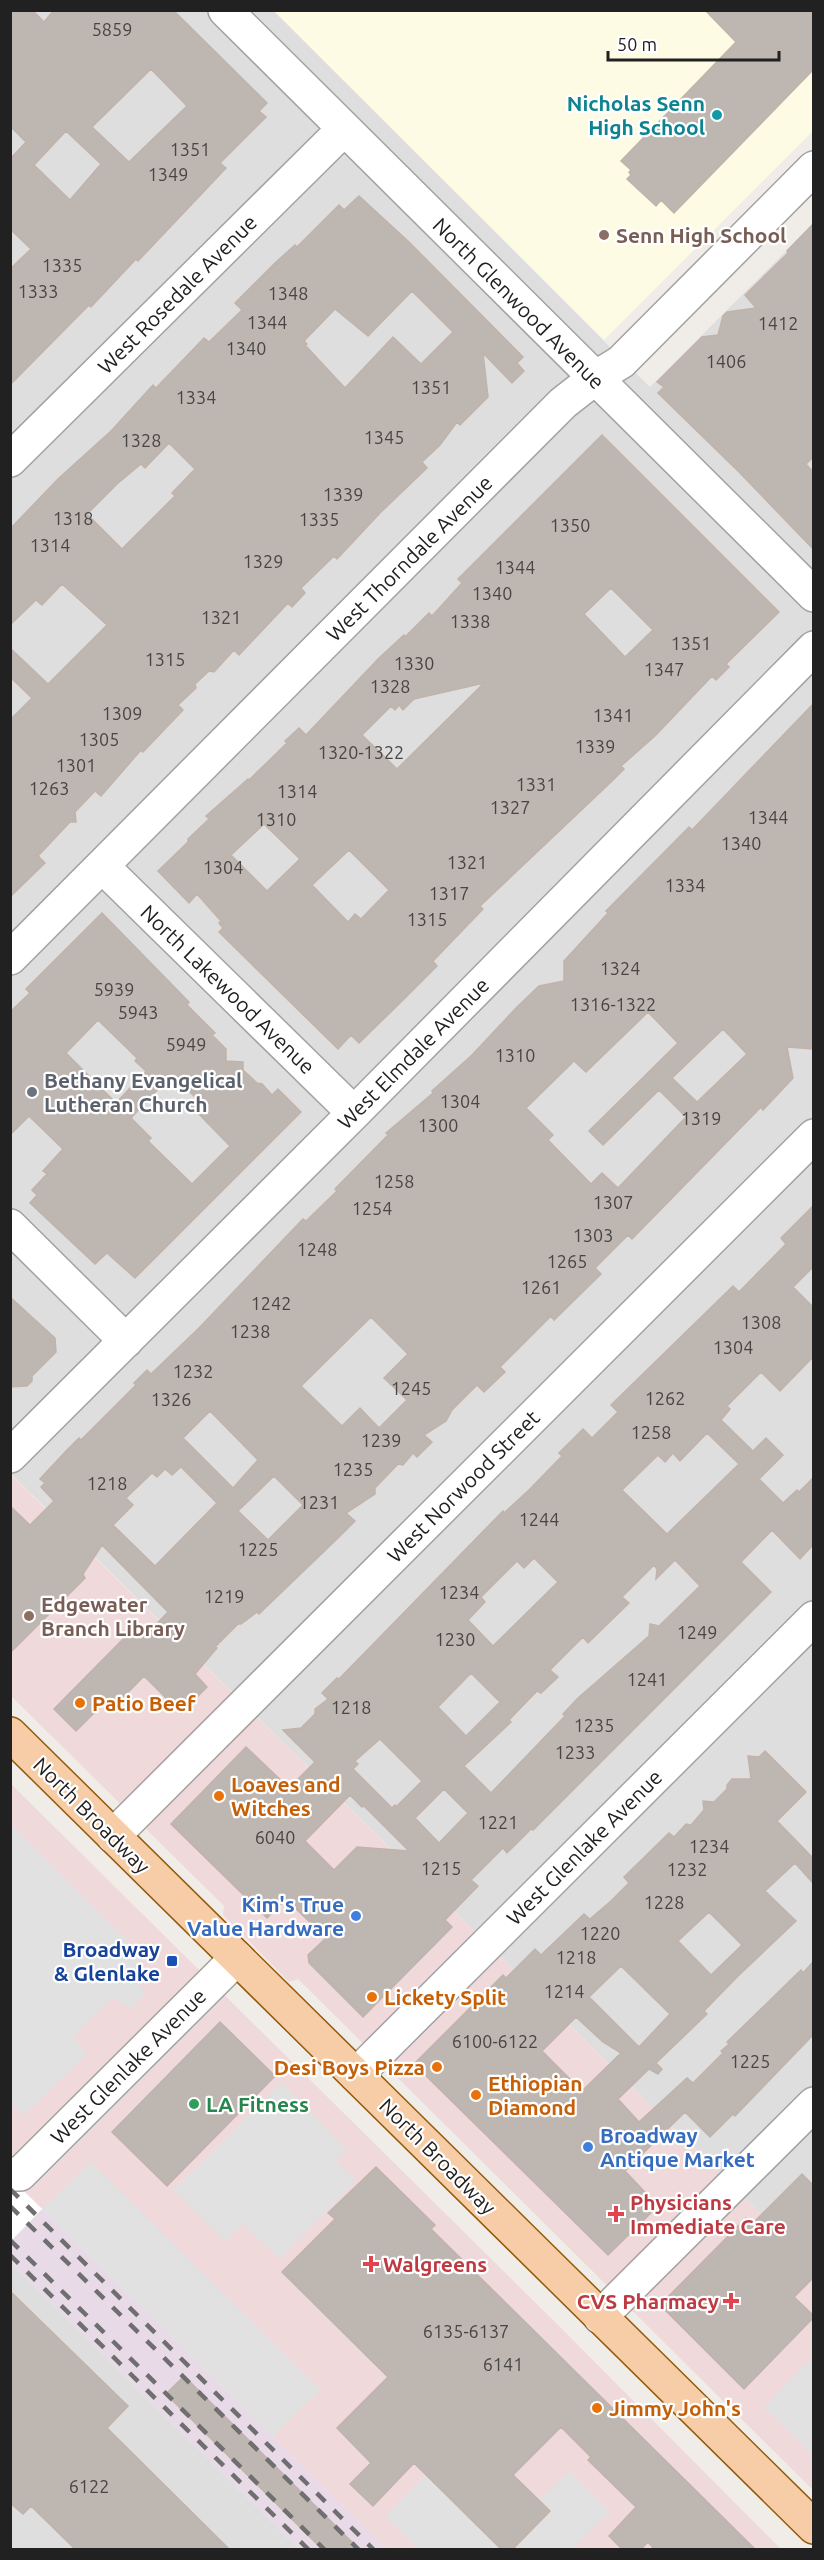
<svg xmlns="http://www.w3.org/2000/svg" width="824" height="2560" font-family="Ubuntu,sans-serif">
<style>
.residential{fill:#dfdede}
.commercial{fill:#f0d9da}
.industrial{fill:#e9dae8}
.education{fill:#fdfbe4}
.parking{fill:#e1e1e1}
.pier{fill:#fff}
.building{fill:#beb6b1;stroke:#c1b3ab;stroke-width:1.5;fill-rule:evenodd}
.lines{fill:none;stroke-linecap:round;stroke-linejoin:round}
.minor-casing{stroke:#a2a2a2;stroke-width:36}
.major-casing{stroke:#945a0a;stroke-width:36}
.minor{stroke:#fff;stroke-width:33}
.major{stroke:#f6cda7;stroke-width:33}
.rail{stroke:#6f6f6f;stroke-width:4.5;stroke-dasharray:12 12;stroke-linecap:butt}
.culture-dot{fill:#0f9aa8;stroke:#fff;stroke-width:2}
.education-dot{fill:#8d6e63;stroke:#fff;stroke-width:2}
.worship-dot{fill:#6b7280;stroke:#fff;stroke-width:2}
.food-dot{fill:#e8710a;stroke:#fff;stroke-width:2}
.shop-dot{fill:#3f7fe0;stroke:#fff;stroke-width:2}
.transit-dot{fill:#1a4fb4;stroke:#fff;stroke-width:2}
.leisure-dot{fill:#2e9e5b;stroke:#fff;stroke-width:2}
.health-dot{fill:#e0444e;stroke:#fff;stroke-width:2}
.labels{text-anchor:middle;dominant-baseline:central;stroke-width:4.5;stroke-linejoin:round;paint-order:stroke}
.number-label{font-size:18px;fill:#484645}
.culture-label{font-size:21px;font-weight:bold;fill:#0d838f;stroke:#fff;text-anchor:end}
.education-label{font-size:21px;font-weight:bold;fill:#785e54;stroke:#fff;text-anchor:start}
.street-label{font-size:21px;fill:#212121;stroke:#fff}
.worship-label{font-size:21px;font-weight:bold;fill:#5b616d;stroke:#fff;text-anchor:start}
.food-label{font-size:21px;font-weight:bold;fill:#c56008;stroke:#fff;text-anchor:start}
.shop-label{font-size:21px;font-weight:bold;fill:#366cbe;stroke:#fff;text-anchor:end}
.transit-label{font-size:21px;font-weight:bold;fill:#164399;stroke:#fff;text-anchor:end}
.leisure-label{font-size:21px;font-weight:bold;fill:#27864d;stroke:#fff;text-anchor:start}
.health-label{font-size:21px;font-weight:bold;fill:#be3a42;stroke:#fff;text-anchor:start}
</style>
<rect width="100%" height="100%" fill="#f0ede8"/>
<path class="residential" d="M10 11H274L650 387 813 224V2265L11 1474Z
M11 2263 299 2549H11Z"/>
<path class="commercial" d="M10 1474 813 2265V2490L298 1979 289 1982 223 1915 224 1906 11 1696Z
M10 1783 553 2320 781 2549H387L11 2178Z"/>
<path class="industrial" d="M42 2209 387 2549H299L11 2263 10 2241Z"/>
<path class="education" d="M274 11H813V131L604 340Z"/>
<path class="parking" d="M10 1823 142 1955 135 1980 146 1993 130 2009 114 1997 73 2037 87 2053 24 2115 10 2102Z
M282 2082 347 2150 336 2161 356 2181 280 2259 243 2224 225 2242 173 2190Z
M90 2162 321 2390 273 2437 42 2209Z
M813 2357V2456L764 2407Z
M569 2471 610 2512 572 2549 512 2550 550 2511 539 2500Z
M426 2475 502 2549H418L385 2517Z"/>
<path class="pier" d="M10 2178 42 2209 11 2241H10Z"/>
<path class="building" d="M10 10H32L44 22 54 10H173L267 103 259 111 266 117 220 163 226 168 138 261 136 259 91 307 89 305 10 385V269L31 249 10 229V159L26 142 10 126ZM151 69 187 106 129 162 92 127ZM66 131 101 164 70 200 34 165Z
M705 10H813V70L674 213 661 200 656 206 627 179 631 175 629 172 631 170 621 161 736 42Z
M359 196 409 242 523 357 517 363 524 371 512 383 483 353 488 397 460 425 457 422 440 445 422 462 427 468 381 512 337 559 334 556 301 588 305 593 292 607 288 603 239 655 234 650 214 672 209 671 195 684 196 688 178 705 183 710 143 752 141 750 101 796 95 791 75 812 76 822H70L38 856 45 863 10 897V720L32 698 10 677V648L48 684 107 625 62 584 42 605 36 600 10 625V529L59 478 111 431 153 385 156 388 204 338 209 342 242 310 235 303 275 263 295 245 297 247 339 205 344 210ZM412 291 453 332 421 364 393 337 345 388 305 345 307 344 304 341 335 309 368 336ZM169 443 195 469 172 493 175 496 122 549 87 514 117 484 141 464 145 468Z
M813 224V457L806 464 813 472V549L739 472 658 393 664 387 657 382 702 337 718 335 723 316 727 312 756 308 745 295 788 253 787 251Z
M602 435 779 612 726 664 729 667 716 680 712 676 656 735 621 766 624 769 610 783 480 906 483 909 433 961 437 966 401 1002 359 1043 351 1035 338 1049 219 932 223 928 219 923 221 921 197 894 189 903 158 871 188 842V839L209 819 206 816 248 779 249 780 287 743 285 741 299 728 306 735 379 658 404 635 405 637 429 613 432 616 462 583 458 579ZM611 588 653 630 625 657 584 614ZM484 683 397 769 362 735 391 706 395 710 399 705 403 710 414 699ZM264 824 300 859 267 891 231 855ZM349 850 389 890 361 919 355 914 348 922 312 885Z
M813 704V1049L787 1047 793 1078 763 1110 761 1107 632 1239 628 1235 595 1268 601 1274 554 1320 551 1316 500 1367 505 1372 484 1392 477 1385 452 1410 446 1421 424 1435 432 1442 417 1457 413 1453 403 1465 398 1464 375 1488V1494L346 1513 355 1521 337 1539 259 1614 257 1612 241 1624H238L215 1647 217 1648 195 1674 207 1687 181 1713 144 1676 109 1712 102 1705 76 1731 54 1709 131 1631 141 1640 168 1612 102 1545 83 1574 85 1578 10 1653V1506L30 1525 54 1501 41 1487 45 1483 40 1479 66 1451 79 1438 81 1440 136 1385 134 1383 147 1370 151 1374 199 1328 303 1219 306 1221 337 1191 335 1189 388 1135 386 1133 433 1093 432 1091 472 1055 517 1007 539 986 564 981V961L608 913 606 911 689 827 692 830ZM648 1012 678 1043 589 1131 603 1145 659 1090 686 1117 618 1188 602 1173 591 1184 548 1140 553 1135 526 1108 574 1061 586 1072ZM723 1029 747 1054 697 1102 672 1078ZM371 1317 408 1354 384 1378 407 1400 379 1428 360 1408 342 1426 301 1386ZM210 1411 258 1460 233 1488 183 1438ZM181 1467 217 1503 155 1566 113 1525 133 1505 126 1498 152 1473 157 1477 165 1469 172 1475ZM274 1476 303 1505 268 1540 238 1511Z
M102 913 189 1002 187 1005 215 1033 212 1035 226 1049V1061L243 1062V1070L257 1083 262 1084 272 1095 278 1089 301 1112 135 1278 107 1253 95 1264 30 1203 37 1195 32 1190 47 1174 43 1171 63 1149 29 1116 10 1135V1012L30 993 26 989ZM98 1020 137 1058 135 1061 146 1071 116 1103 66 1053ZM172 1074 197 1099 191 1106 230 1146 192 1184 148 1141 151 1138 131 1118Z
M813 1206V1267L793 1287 813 1307V1357L780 1391 761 1372 727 1406 730 1409 721 1420 753 1451 766 1438 783 1455 759 1479 783 1503 797 1490 799 1492 813 1478V1545L800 1559 772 1530 741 1562 771 1592 533 1830 531 1829 507 1853 503 1848 471 1880 478 1886 445 1920 452 1927 363 2017 309 1963 308 1955 326 1938 286 1899 267 1918 171 1824 246 1747 289 1788 315 1762 283 1730 301 1728 315 1714V1709L328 1699 322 1693 337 1678 339 1679 503 1511 504 1513 529 1490 562 1456 559 1453 583 1429 592 1438 618 1412 611 1405 733 1286 739 1292 786 1244 781 1238ZM707 1433 739 1464 667 1534 622 1490 658 1455 665 1462 673 1453 680 1461ZM534 1558 558 1582 493 1646 468 1620 485 1602 481 1597 517 1561 524 1568ZM675 1560 700 1586 659 1626 650 1624 649 1636 578 1698 563 1714 565 1716 491 1793 464 1766 511 1722 509 1720 537 1691 541 1693 558 1677 550 1670 583 1637 588 1643 629 1603 622 1597 654 1565 657 1569 656 1579ZM471 1673 500 1702 466 1736 438 1707ZM380 1739 422 1781 396 1807 395 1805 392 1808 353 1769 358 1764 355 1761ZM444 1789 468 1813 439 1843 415 1818ZM350 1795 362 1807 364 1806 409 1851 357 1847 334 1870 305 1841Z
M10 1297 55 1338 56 1352 32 1376V1381L27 1386 10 1387Z
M765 1751 806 1792 777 1821 813 1858V1883L795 1863 765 1891 796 1921 737 1977 704 2011 707 2014 656 2063 662 2069 658 2074 649 2069 618 2099 639 2122 687 2078 693 2083 723 2053 721 2051 729 2044 727 2042 801 1970 803 1973 813 1962V2035L735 2116 733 2114 710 2137 685 2112 625 2171 658 2206 608 2255 414 2064 503 1975 506 1978 535 1949 541 1955 584 1914 590 1919 611 1901 629 1883 624 1877 669 1833 674 1837 686 1824 691 1825 704 1810 703 1801 714 1802 727 1789V1785L732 1779H751L748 1756 759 1757ZM709 1912 742 1945 711 1975 678 1941ZM621 1966 670 2014 639 2047 589 1997ZM576 2017 603 2042 621 2053 582 2091 542 2051Z
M220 2022 275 2076 167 2186 112 2132Z
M376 2167 435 2225 431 2229 756 2550H655L648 2542 640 2550H623L609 2536 636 2507 588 2460 591 2457 561 2427 513 2475 550 2511 512 2550H502L414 2463 373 2506 350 2484 371 2463 337 2428 388 2377 282 2272 335 2219 328 2213Z
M802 2174 813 2185V2278L794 2297 813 2315V2318L744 2389 660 2305 746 2218 752 2224Z
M10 2291 128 2406 107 2428 230 2550H76L31 2506 23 2514 10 2503Z
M184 2376 360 2550H323L166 2394Z"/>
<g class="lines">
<defs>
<path id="minor" d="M225 10 814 595
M10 460 344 129
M102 866 354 1113
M10 958 563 403 595 378 621 362 814 168
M10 1226 126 1341
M10 1456 354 1113 814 648
M113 1836 814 1136
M356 2075 814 1618
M10 2174H20L237 1958
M600 2317 814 2104"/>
<path id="major" d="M10 1734 814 2527"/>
</defs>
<use href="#minor" class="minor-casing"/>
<use href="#major" class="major-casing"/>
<use href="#minor" class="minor"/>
<use href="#major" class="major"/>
<path class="rail" d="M10 2189 374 2550
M10 2206 359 2550
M10 2240 325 2550
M10 2255 309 2550"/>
</g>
<circle class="culture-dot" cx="717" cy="115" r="6"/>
<g class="education-dot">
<circle cx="604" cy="235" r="6"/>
<circle cx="29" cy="1616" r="6"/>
</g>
<circle class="worship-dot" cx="32" cy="1092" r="6"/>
<g class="food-dot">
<circle cx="80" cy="1703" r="6"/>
<circle cx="219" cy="1796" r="6"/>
<circle cx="372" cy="1997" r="6"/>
<circle cx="437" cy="2067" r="6"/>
<circle cx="476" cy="2095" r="6"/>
<circle cx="597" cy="2408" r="6"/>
</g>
<g class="shop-dot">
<circle cx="356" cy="1916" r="6"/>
<circle cx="588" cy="2147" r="6"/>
</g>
<rect class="transit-dot" x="166" y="1955" width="12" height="12" rx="3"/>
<circle class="leisure-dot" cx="194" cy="2104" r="6"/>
<g class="health-dot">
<path d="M613 2205h6v6h6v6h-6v6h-6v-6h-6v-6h6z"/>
<path d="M368 2255h6v6h6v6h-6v6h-6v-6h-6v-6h6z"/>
<path d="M728 2292h6v6h6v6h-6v6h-6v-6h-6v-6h6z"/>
</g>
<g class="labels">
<g class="number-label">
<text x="112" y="29">5859</text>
<text x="190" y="149">1351</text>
<text x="168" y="174">1349</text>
<text x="62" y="265">1335</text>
<text x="38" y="291">1333</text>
<text x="288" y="293">1348</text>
<text x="267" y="322">1344</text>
<text x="778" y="323">1412</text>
<text x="246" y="348">1340</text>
<text x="726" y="361">1406</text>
<text x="431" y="387">1351</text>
<text x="196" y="397">1334</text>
<text x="384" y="437">1345</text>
<text x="141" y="440">1328</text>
<text x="343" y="494">1339</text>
<text x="73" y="518">1318</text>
<text x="319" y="519">1335</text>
<text x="570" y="525">1350</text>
<text x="50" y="545">1314</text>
<text x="263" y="561">1329</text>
<text x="515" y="567">1344</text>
<text x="492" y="593">1340</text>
<text x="221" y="617">1321</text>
<text x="470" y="621">1338</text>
<text x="691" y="643">1351</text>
<text x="165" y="659">1315</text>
<text x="414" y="663">1330</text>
<text x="664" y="669">1347</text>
<text x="390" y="686">1328</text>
<text x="122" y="713">1309</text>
<text x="613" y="715">1341</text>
<text x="99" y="739">1305</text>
<text x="595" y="746">1339</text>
<text x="361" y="752">1320-1322</text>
<text x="76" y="765">1301</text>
<text x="536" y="784">1331</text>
<text x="49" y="788">1263</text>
<text x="297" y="791">1314</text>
<text x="510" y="807">1327</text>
<text x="768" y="817">1344</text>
<text x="276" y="819">1310</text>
<text x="741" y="843">1340</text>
<text x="467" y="862">1321</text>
<text x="223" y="867">1304</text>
<text x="685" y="885">1334</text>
<text x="449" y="893">1317</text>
<text x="427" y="919">1315</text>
<text x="620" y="968">1324</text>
<text x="114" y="989">5939</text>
<text x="613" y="1004">1316-1322</text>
<text x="138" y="1012">5943</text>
<text x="186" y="1044">5949</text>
<text x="515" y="1055">1310</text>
<text x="460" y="1101">1304</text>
<text x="701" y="1118">1319</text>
<text x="438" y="1125">1300</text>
<text x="394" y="1181">1258</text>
<text x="613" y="1202">1307</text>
<text x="372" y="1208">1254</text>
<text x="593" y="1235">1303</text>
<text x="317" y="1249">1248</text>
<text x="567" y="1261">1265</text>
<text x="541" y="1287">1261</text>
<text x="271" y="1303">1242</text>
<text x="761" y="1322">1308</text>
<text x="250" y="1331">1238</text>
<text x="733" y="1347">1304</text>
<text x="193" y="1371">1232</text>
<text x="411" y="1388">1245</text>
<text x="665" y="1398">1262</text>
<text x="171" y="1399">1326</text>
<text x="651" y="1432">1258</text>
<text x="381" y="1440">1239</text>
<text x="353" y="1469">1235</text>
<text x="107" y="1483">1218</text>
<text x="319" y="1502">1231</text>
<text x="539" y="1519">1244</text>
<text x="258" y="1549">1225</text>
<text x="459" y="1592">1234</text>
<text x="224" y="1596">1219</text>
<text x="697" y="1632">1249</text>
<text x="455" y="1639">1230</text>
<text x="647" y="1679">1241</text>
<text x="351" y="1707">1218</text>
<text x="594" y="1725">1235</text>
<text x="575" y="1752">1233</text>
<text x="498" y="1822">1221</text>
<text x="275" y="1837">6040</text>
<text x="709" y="1846">1234</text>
<text x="441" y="1868">1215</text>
<text x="687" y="1869">1232</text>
<text x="664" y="1902">1228</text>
<text x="600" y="1933">1220</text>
<text x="576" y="1957">1218</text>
<text x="564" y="1991">1214</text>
<text x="495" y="2041">6100-6122</text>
<text x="750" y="2061">1225</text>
<text x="466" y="2331">6135-6137</text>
<text x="503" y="2364">6141</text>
<text x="89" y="2486">6122</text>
</g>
<g class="culture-label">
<text x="705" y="103">Nicholas Senn<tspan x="705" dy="24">High School</tspan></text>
</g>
<g class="education-label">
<text x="616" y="235">Senn High School</text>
<text x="41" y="1604">Edgewater<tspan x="41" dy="24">Branch Library</tspan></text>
</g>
<g class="street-label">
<text transform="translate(177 294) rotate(-45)">West Rosedale Avenue</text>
<text transform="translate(519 303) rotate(45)">North Glenwood Avenue</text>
<text transform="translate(409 558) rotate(-45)">West Thorndale Avenue</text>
<text transform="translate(228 989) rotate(44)">North Lakewood Avenue</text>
<text transform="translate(413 1053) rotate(-45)">West Elmdale Avenue</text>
<text transform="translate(463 1486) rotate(-45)">West Norwood Street</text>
<text transform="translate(92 1815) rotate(45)">North Broadway</text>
<text transform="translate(584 1847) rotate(-45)">West Glenlake Avenue</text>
<text transform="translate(128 2066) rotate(-45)">West Glenlake Avenue</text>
<text transform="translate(438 2156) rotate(45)">North Broadway</text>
</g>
<g class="worship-label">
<text x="44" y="1080">Bethany Evangelical<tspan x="44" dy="24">Lutheran Church</tspan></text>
</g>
<g class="food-label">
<text x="92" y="1703">Patio Beef</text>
<text x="231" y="1784">Loaves and<tspan x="231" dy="24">Witches</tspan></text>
<text x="384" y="1997">Lickety Split</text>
<text x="425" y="2067" text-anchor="end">Desi Boys Pizza</text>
<text x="488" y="2083">Ethiopian<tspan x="488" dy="24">Diamond</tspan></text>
<text x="609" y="2408">Jimmy John's</text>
</g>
<g class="shop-label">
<text x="344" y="1904">Kim's True<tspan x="344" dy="24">Value Hardware</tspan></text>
<text x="600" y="2135" text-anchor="start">Broadway<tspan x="600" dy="24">Antique Market</tspan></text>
</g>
<g class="transit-label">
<text x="160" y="1949">Broadway<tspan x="160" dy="24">&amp; Glenlake</tspan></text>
</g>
<g class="leisure-label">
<text x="206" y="2104">LA Fitness</text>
</g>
<g class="health-label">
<text x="630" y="2202">Physicians<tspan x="630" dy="24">Immediate Care</tspan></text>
<text x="383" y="2264">Walgreens</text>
<text x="719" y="2301" text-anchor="end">CVS Pharmacy</text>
</g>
</g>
<rect width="824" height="2560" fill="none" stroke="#212121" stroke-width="24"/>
<path d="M608 51v9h171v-9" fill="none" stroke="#212121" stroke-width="3"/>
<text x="617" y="51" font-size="18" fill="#212121" stroke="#ffffff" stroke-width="4.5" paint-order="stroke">50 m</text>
</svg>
